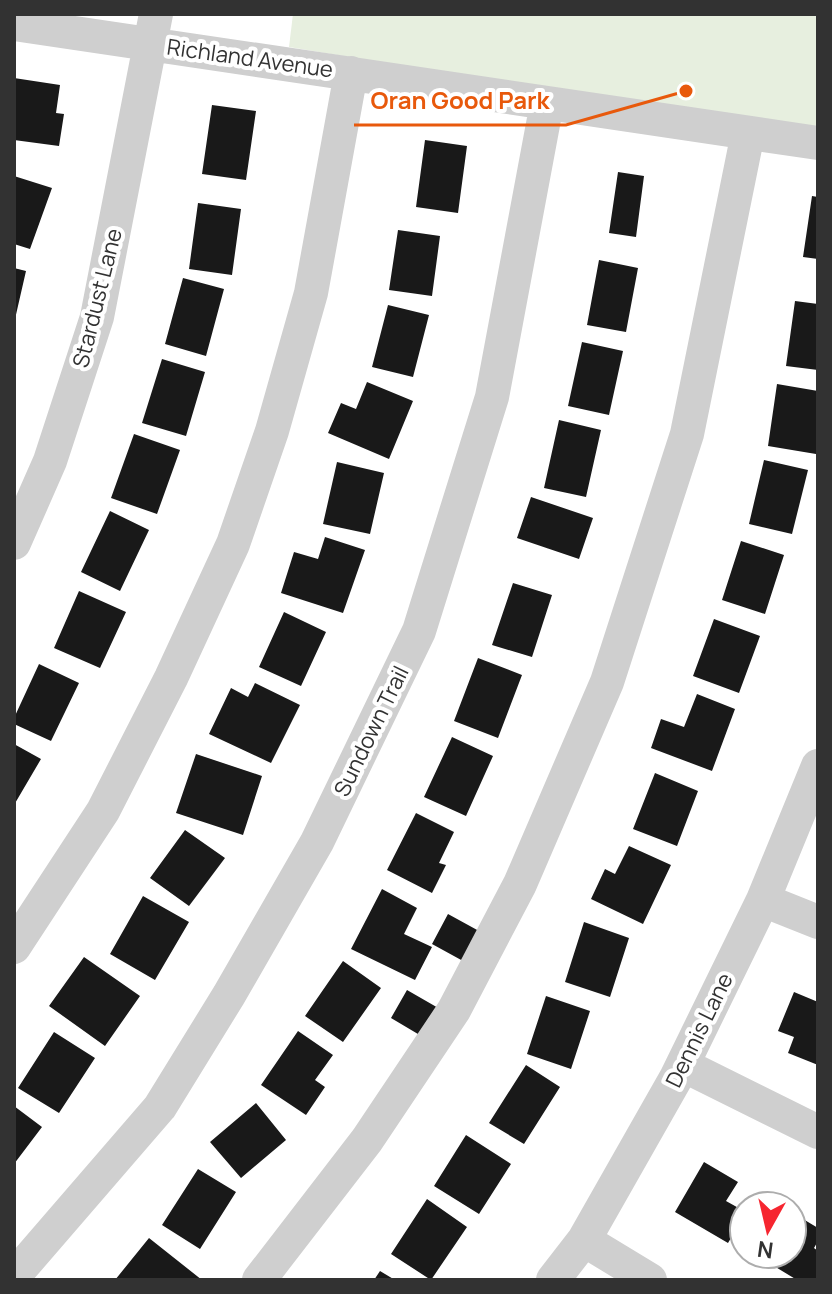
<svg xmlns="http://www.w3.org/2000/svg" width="832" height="1294" font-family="Manrope,sans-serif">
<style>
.green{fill:#e7efdf}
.building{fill:#191919}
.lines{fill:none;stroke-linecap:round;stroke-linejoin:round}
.minor{stroke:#cfcfcf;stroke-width:34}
.labels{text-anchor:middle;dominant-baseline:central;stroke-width:8;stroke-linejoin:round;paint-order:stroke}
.street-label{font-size:22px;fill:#323232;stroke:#fff}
.leader{fill:none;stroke:#e8590c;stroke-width:3}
.callout-dot{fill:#e8590c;stroke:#fff;stroke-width:3}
.callout-label{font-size:24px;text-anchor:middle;font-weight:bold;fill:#e8590c;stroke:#fff;stroke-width:8;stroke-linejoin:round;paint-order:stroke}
</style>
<rect width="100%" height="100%" fill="#fff"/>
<path class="green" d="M293 14H818V135L289 47Z"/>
<path class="building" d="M14 78 60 85 56 113 64 114 59 146 14 140Z
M212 105 256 111 246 180 202 174Z
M425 140 467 146 458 213 416 207Z
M618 172 644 176 636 237 609 233Z
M14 176 52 188 30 249 14 244Z
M812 196 818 197V259L803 257Z
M198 203 241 209 232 275 189 269Z
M398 230 440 236 432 296 389 290Z
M599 260 638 268 626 332 587 325Z
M14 268 26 271 15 319H14Z
M183 278 224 289 206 356 165 344Z
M795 301 818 304V370L786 366Z
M388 305 429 315 413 377 372 367Z
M582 342 623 351 609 415 568 406Z
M162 359 205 372 186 436 142 423Z
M367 382 413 401 389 459 328 433 341 403 356 409Z
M777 384 818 391V439L816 454 768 446Z
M559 420 601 430 586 497 544 488Z
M134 434 180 450 157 514 111 498Z
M764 460 808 470 792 534 749 524Z
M337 462 384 473 370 534 323 524Z
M531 497 593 518 579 559 517 538Z
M110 511 149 530 120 591 81 572Z
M325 537 365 550 343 613 281 593 294 552 318 559Z
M741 541 784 555 765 614 722 600Z
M513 583 552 595 532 657 492 645Z
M79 591 126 612 100 668 54 648Z
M284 612 326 632 301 686 259 667Z
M714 619 760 636 739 693 693 676Z
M478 658 522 675 498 738 454 721Z
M39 664 79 683 51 741 14 724V718Z
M255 683 300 705 271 763 209 734 231 688 248 697Z
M697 694 735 709 712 771 651 748 661 719 684 727Z
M452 737 493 756 466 816 424 797Z
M14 744 41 759 14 805Z
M196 754 262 776 243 835 176 813Z
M655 773 698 791 677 846 633 829Z
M416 813 454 832 439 863 446 865 432 893 387 870Z
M185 830 225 858 189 906 150 878Z
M629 846 671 865 643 924 591 899 605 869 615 874Z
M382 889 417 908 404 934 432 947 415 980 351 949Z
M143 896 189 922 155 980 110 954Z
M448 914 479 931 463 961 432 944Z
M584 922 629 938 610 997 565 982Z
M84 957 140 996 105 1046 49 1006Z
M343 961 381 988 343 1042 305 1016Z
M407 990 440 1009 423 1037 391 1018Z
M794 992 818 1002V1065L788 1053 794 1037 778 1031Z
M546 996 590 1011 571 1069 527 1054Z
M298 1031 333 1055 315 1080 325 1087 306 1115 261 1085Z
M54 1032 95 1058 59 1113 18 1088Z
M526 1065 560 1087 524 1144 489 1123Z
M256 1103 286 1140 241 1178 210 1142Z
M14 1106 42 1127 14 1164Z
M466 1135 511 1164 479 1214 434 1186Z
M704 1162 738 1182 726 1201 744 1211V1216L728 1243 675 1212Z
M198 1169 236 1192 200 1249 162 1225Z
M427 1199 467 1227 431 1280 391 1254Z
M793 1213 818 1228V1241L814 1248 818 1251V1280H797L764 1260 767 1254H792Z
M149 1238 202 1280H115Z
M380 1271 395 1280H374Z"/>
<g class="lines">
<path class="minor" d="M14 24 818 143
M14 543 50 461 97 317 156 14
M763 900 818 922
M14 947 103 811 171 678 233 544 272 431 311 293 351 73
M683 1065 818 1132
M584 1240 650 1280
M14 1276 160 1107 229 995 317 842 419 631 492 397 547 103
M259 1280 367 1140 454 1010 520 884 607 682 687 434 748 133
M553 1280 584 1240 676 1078 763 900 818 766"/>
</g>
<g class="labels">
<g class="street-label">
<text transform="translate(250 58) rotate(8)">Richland Avenue</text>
<text transform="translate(97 298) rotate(-76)">Stardust Lane</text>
<text transform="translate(371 731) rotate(-64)">Sundown Trail</text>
<text transform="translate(699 1030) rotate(-64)">Dennis Lane</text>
</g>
</g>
<path class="leader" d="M686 91L566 125H354"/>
<circle class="callout-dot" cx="686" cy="91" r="8"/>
<g class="callout-label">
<text x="460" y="109">Oran Good Park</text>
</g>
<rect width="832" height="1294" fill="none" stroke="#323232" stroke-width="32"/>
<g transform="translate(768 1230) rotate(188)"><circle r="38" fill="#ffffff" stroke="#adadad" stroke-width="2"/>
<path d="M0-6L14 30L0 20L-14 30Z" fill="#f62630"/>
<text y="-12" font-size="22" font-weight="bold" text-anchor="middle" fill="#323232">N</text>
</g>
</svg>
